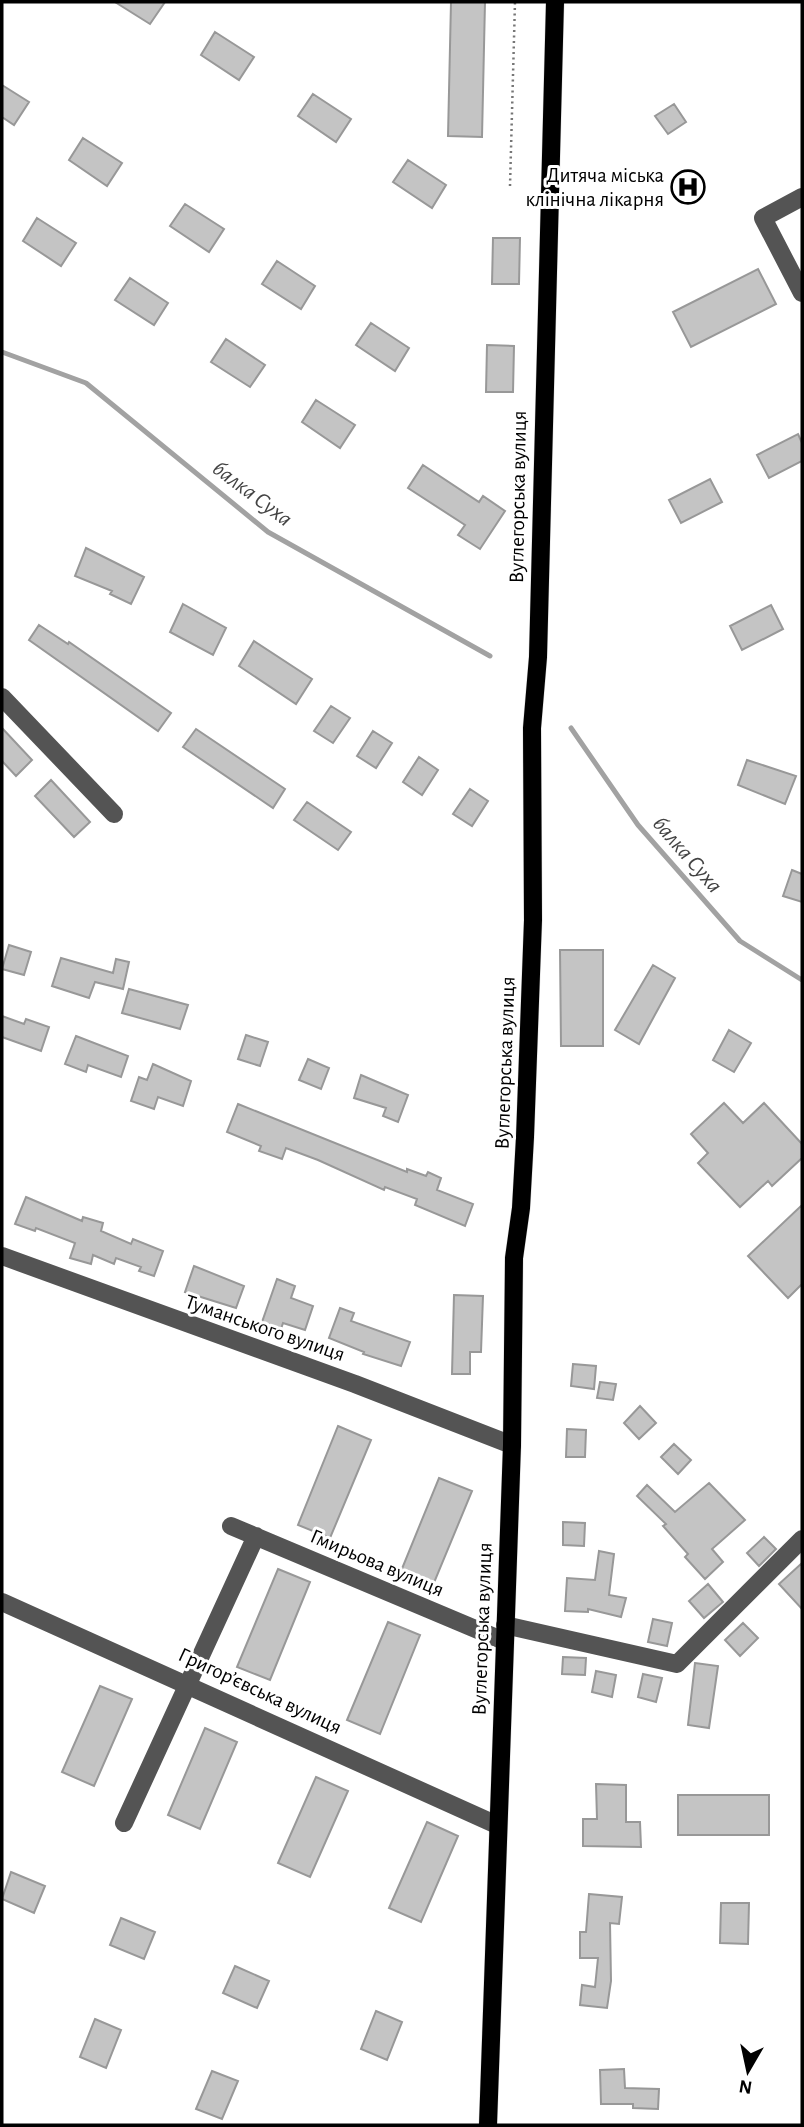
<svg xmlns="http://www.w3.org/2000/svg" width="804" height="2127" font-family="'Alegreya Sans',sans-serif">
<style>
.lines{fill:none;stroke-linecap:round;stroke-linejoin:round}
.stream{stroke:#a2a2a2;stroke-width:5}
.building{fill:#c4c4c4;stroke:#989898;stroke-width:2}
.major-casing{stroke:#dbdbdb;stroke-width:19}
.path{stroke:#767676;stroke-width:2.5;stroke-dasharray:2 3.5;stroke-linecap:butt}
.minor{stroke:#545454;stroke-width:18}
.major{stroke:#000;stroke-width:18}
.labels{text-anchor:middle;dominant-baseline:central;stroke-width:6;stroke-linejoin:round;paint-order:stroke}
.poi-label{font-size:21px;fill:#000;stroke:#fff;text-anchor:end}
.street-label{font-size:21px;fill:#000;stroke:#fff}
.water-label{font-size:23px;font-style:italic;fill:#434343;stroke:#fff}
</style>
<rect width="100%" height="100%" fill="#fff"/>
<g class="lines">
<path class="stream" d="M2 352 86 383 268 532 490 656
M571 728 638 825 740 941 802 980"/>
</g>
<path class="building" d="M115 2H165L150 24Z
M451 2H485L482 137 448 136Z
M215 32 254 57 239 80 201 55Z
M2 85 29 102 14 125 2 117Z
M313 94 351 119 336 142 298 116Z
M674 104 686 122 668 134 655 116Z
M83 138 122 163 107 186 69 160Z
M408 160 446 185 432 208 393 182Z
M185 204 224 229 209 252 170 226Z
M37 218 76 243 61 266 23 241Z
M493 238H520L519 284H492Z
M277 261 315 286 301 309 262 284Z
M758 269 776 304 691 347 673 312Z
M130 278 168 303 154 325 115 300Z
M371 323 409 348 395 371 356 345Z
M226 339 265 365 250 387 211 362Z
M487 345 514 346 513 392H486Z
M316 400 355 425 340 448 302 422Z
M798 434 802 443V461L769 478 757 455Z
M423 465 479 502 483 496 505 511 480 549 458 535 465 525 408 488Z
M710 479 722 502 681 523 669 500Z
M86 548 144 577 131 604 110 594 112 591 75 576Z
M183 604 226 628 213 655 170 632Z
M771 605 783 629 742 650 730 626Z
M39 625 68 644 69 642 171 713 158 731 29 640Z
M254 641 312 679 296 704 239 666Z
M331 706 350 718 333 743 314 731Z
M2 728 32 760 16 776 2 761Z
M196 729 285 789 273 808 183 747Z
M373 731 392 743 376 768 357 756Z
M419 757 438 770 422 795 403 782Z
M747 760 796 776 785 804 738 785Z
M51 780 90 822 74 837 35 796Z
M470 789 488 801 472 826 453 814Z
M307 802 351 832 338 850 294 820Z
M792 870 802 874V902L783 896Z
M9 945 31 952 24 975 2 969Z
M560 950H603V1046H561Z
M61 958 113 973 116 959 129 962 123 989 95 982 89 998 52 986Z
M653 965 675 978 639 1044 615 1030Z
M129 989 188 1005 180 1029 122 1013Z
M2 1016 24 1024 26 1019 49 1027 41 1051 2 1037Z
M729 1030 751 1043 734 1072 713 1060Z
M246 1035 268 1042 260 1066 238 1059Z
M76 1036 128 1056 121 1077 88 1065 86 1072 65 1064Z
M308 1059 329 1068 321 1089 299 1080Z
M153 1064 191 1081 183 1106 158 1097 154 1109 131 1101 139 1077 147 1080Z
M361 1075 408 1095 398 1122 383 1116 386 1108 354 1098Z
M724 1103 743 1123 764 1103 802 1144V1158L772 1186 768 1181 740 1207 698 1163 708 1153 691 1134Z
M238 1104 407 1172V1169L426 1176 428 1172 441 1178 437 1190 473 1204 465 1226 415 1205 417 1199 385 1187 384 1190 318 1160 286 1148 282 1159 259 1151 261 1146 227 1132Z
M26 1197 82 1221 83 1217 103 1223 101 1231 131 1244 133 1239 163 1251 154 1276 139 1271 141 1267 116 1258 114 1264 93 1255 91 1264 70 1258 75 1243 36 1228 35 1231 15 1224Z
M802 1205V1284L788 1298 748 1256Z
M194 1266 244 1286 236 1308 185 1292Z
M277 1279 295 1286 291 1298 313 1306 305 1330 283 1323 280 1332 261 1325Z
M454 1295 483 1296 481 1352H470V1374H452Z
M340 1308 354 1313 351 1321 410 1342 401 1366 363 1354 364 1352 329 1338Z
M573 1364 596 1366 594 1389 571 1386Z
M600 1382 616 1384 613 1400 597 1398Z
M640 1406 656 1423 639 1439 624 1423Z
M338 1426 371 1440 330 1538 298 1525Z
M567 1429 586 1430 585 1457H566Z
M674 1444 691 1460 678 1474 661 1457Z
M439 1478 472 1491 431 1590 399 1576Z
M709 1483 745 1520 712 1549 723 1562 705 1579 685 1557 688 1554 663 1526 666 1524 637 1496 647 1485 675 1512Z
M563 1522 585 1523 584 1546 563 1545Z
M764 1537 776 1549 759 1566 747 1553Z
M599 1551 614 1554 609 1595 626 1598 621 1617 588 1609V1612L565 1611 567 1578 595 1580Z
M802 1563V1609L779 1584Z
M278 1569 310 1582 270 1680 237 1667Z
M708 1584 723 1602 704 1618 689 1601Z
M653 1619 672 1623 667 1646 648 1642Z
M388 1622 420 1635 380 1734 347 1720Z
M743 1623 758 1638 740 1656 725 1640Z
M563 1657 586 1658 585 1675 562 1674Z
M695 1663 718 1666 709 1728 688 1725Z
M596 1671 616 1675 612 1697 592 1692Z
M643 1674 662 1678 656 1702 638 1697Z
M100 1686 132 1699 94 1786 62 1772Z
M205 1728 237 1742 200 1829 168 1815Z
M316 1777 348 1791 310 1877 278 1863Z
M596 1784 626 1785V1822H640L641 1847 583 1846V1819H597Z
M678 1795H769V1835H678Z
M427 1822 458 1836 421 1922 389 1908Z
M11 1872 45 1886 34 1913 2 1899Z
M589 1894 622 1897 619 1924 610 1923 611 1981 607 2008 580 2005 582 1985 595 1987 598 1958H580V1932H586Z
M721 1903H749L748 1944 720 1943Z
M121 1918 155 1932 144 1959 110 1945Z
M235 1966 269 1981 257 2008 223 1993Z
M376 2011 402 2022 387 2060 361 2049Z
M95 2019 121 2030 106 2068 80 2057Z
M624 2069 625 2088 659 2089 658 2109 633 2108V2104H601L600 2070Z
M212 2071 238 2081 222 2119 196 2109Z"/>
<g class="lines">
<defs>
<path id="major" d="M488 2125 512 1445 514 1258 521 1208 525 1137 533 920 532 728 538 657 555 2"/>
</defs>
<use href="#major" class="major-casing"/>
<path class="path" d="M510 186 515 2"/>
<path class="minor" d="M802 197 763 218 802 293
M2 697 114 814
M2 1256 355 1384 512 1445
M231 1526 504 1641
M2 1602 497 1825
M505 1625 677 1664 802 1539
M124 1823 256 1536"/>
<use href="#major" class="major"/>
</g>
<defs>
<symbol id="hospital-ring" viewBox="-11 -11 22 22"><circle r="9.5" fill="#fff" stroke="#000" stroke-width="1.5"/><path d="M-5-5h3v3.5h4V-5h3V5h-3V1.5h-4V5h-3Z" fill="#000"/></symbol>
</defs>
<g fill-rule="evenodd">
<use href="#hospital-ring" x="669" y="168" width="38" height="38"/>
</g>
<g class="labels">
<g class="poi-label">
<text x="664" y="175">Дитяча міська<tspan x="664" dy="24">клінічна лікарня</tspan></text>
</g>
<g class="street-label">
<text transform="translate(518 497) rotate(-89)">Вуглегорська вулиця</text>
<text transform="translate(505 1063) rotate(-88)">Вуглегорська вулиця</text>
<text transform="translate(265 1328) rotate(19)">Туманського вулиця</text>
<text transform="translate(377 1563) rotate(23)">Гмирьова вулиця</text>
<text transform="translate(482 1629) rotate(-88)">Вуглегорська вулиця</text>
<text transform="translate(260 1691) rotate(25)">Григор’євська вулиця</text>
</g>
<g class="water-label">
<text transform="translate(252 494) rotate(37)">балка Суха</text>
<text transform="translate(687 855) rotate(49)">балка Суха</text>
</g>
</g>
<rect width="804" height="2127" fill="none" stroke="#000000" stroke-width="7"/>
<g transform="translate(748 2071) rotate(189)" stroke="#ffffff" stroke-width="5" paint-order="stroke">
<path d="M0-5L12 26L0 18L-12 26Z" fill="#000000"/>
<text y="-10" font-size="19" font-weight="bold" text-anchor="middle" fill="#000000">N</text>
</g>
</svg>
